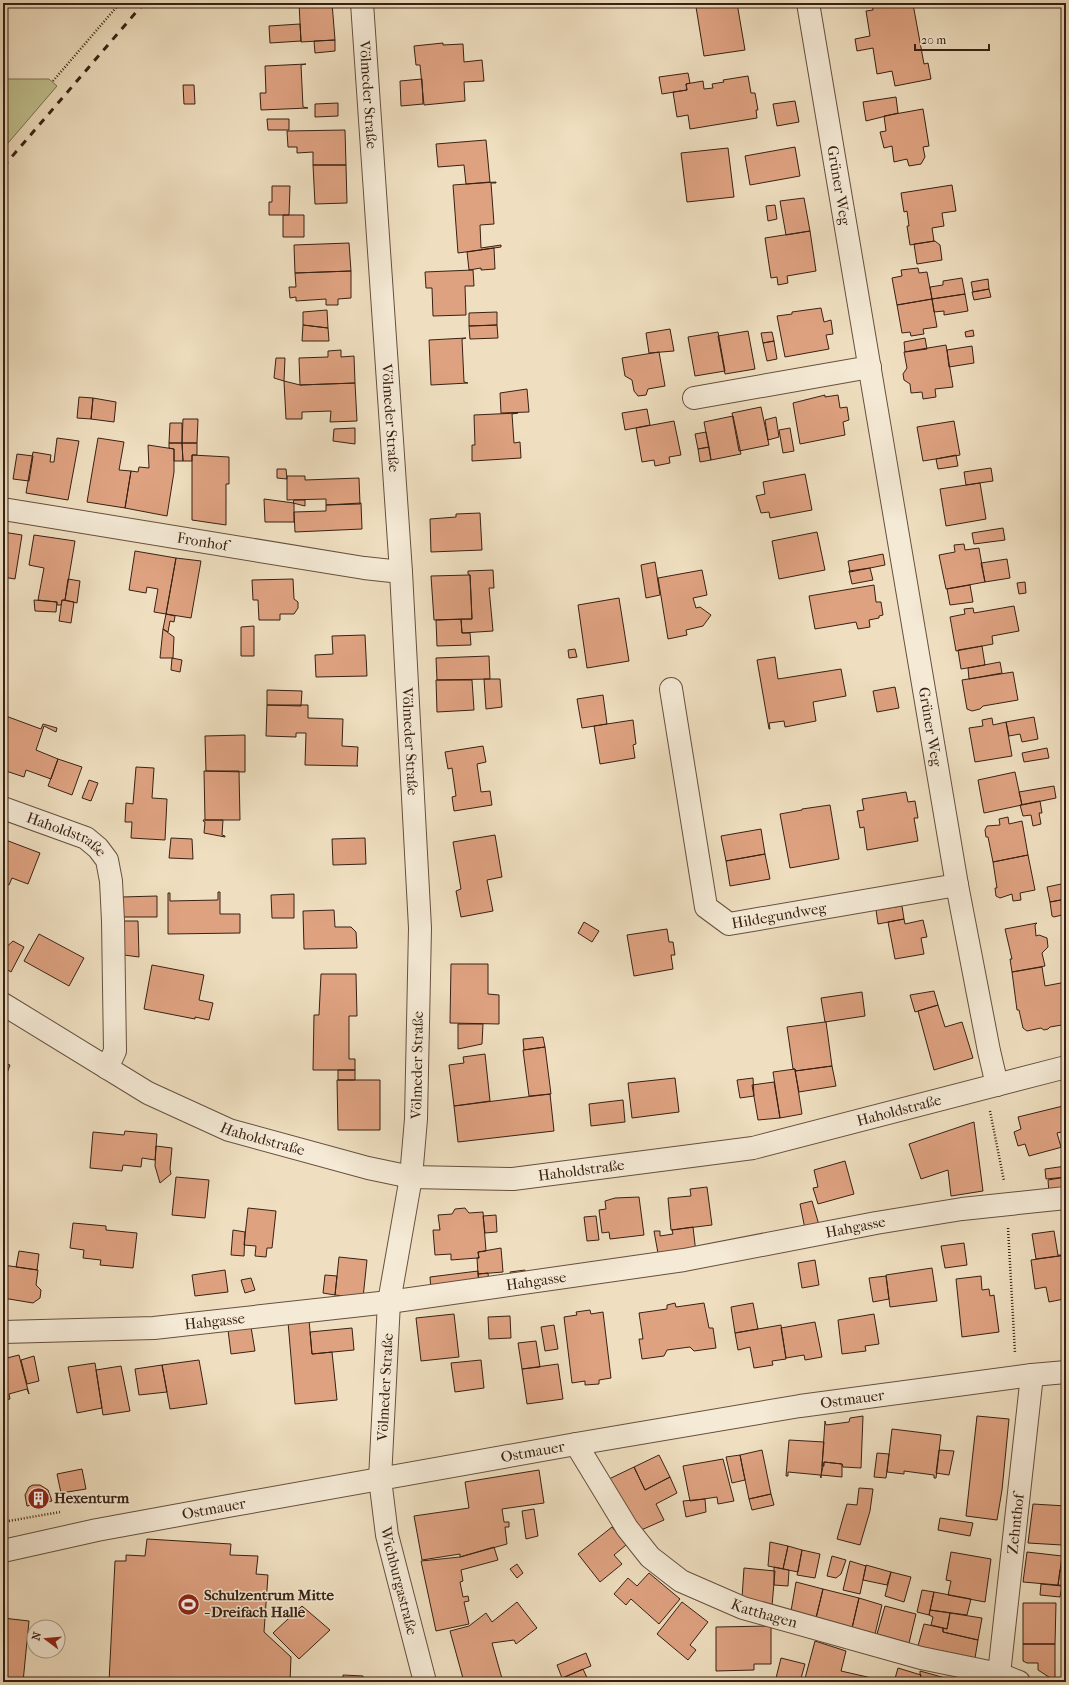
<svg xmlns="http://www.w3.org/2000/svg" width="1069" height="1685" font-family="'IM FELL French Canon',serif">
<style>
.green{fill:#bfc08e;stroke:#7c7050}
.building{fill:#dfa281;stroke:#382113}
.lines{fill:none;stroke-linecap:round;stroke-linejoin:round}
.minor-casing{stroke:#66503e;stroke-width:24}
.path{stroke:#382113;stroke-width:2.5;stroke-dasharray:1 2;stroke-linecap:butt}
.minor{stroke:#f5ead6;stroke-width:22}
.rail{stroke:#382113;stroke-width:3;stroke-dasharray:7 7;stroke-linecap:butt}
.labels{text-anchor:middle;dominant-baseline:central;stroke-width:3;stroke-linejoin:round;paint-order:stroke}
.street-label{font-size:15px;fill:#382113;stroke:#f5ead6}
.poi-label{font-size:15px;font-weight:bold;fill:#382113;stroke:#f5ead6;text-anchor:start}
</style>
<rect width="100%" height="100%" fill="#efdfc0"/>
<filter id="stains"><feTurbulence type="fractalNoise" baseFrequency=".005" numOctaves="4"/><feColorMatrix values="0 0 0 0 .2 0 0 0 0 .09 0 0 0 0 .02 0 0 0 .5 -.17"/></filter>
<radialGradient id="worn" r=".72"><stop offset=".6" stop-color="#630" stop-opacity="0"/><stop offset="1" stop-color="#630" stop-opacity=".3"/></radialGradient>
<path class="green" d="M3 79H49L57 86 3 149Z"/>
<path class="building" d="M299 3H332L335 40 301 42Z
M718 3H737L745 50 704 56 696 7Z
M872 3H918L913 4 924 64 928 63 931 79 895 86 892 71 877 74 873 48 857 51 855 39 870 36 866 11 873 10Z
M300 24 301 41 270 43 269 26Z
M335 40V51L315 53 314 41Z
M443 43V45L463 44 464 62 482 60 484 81 464 82 465 101 424 105 420 65H416L414 46Z
M306 64 301 65 303 107 308 108 261 110 260 93H266L265 66Z
M688 73 690 83 686 84 687 90 662 94 659 77Z
M748 76 751 93H755L758 110H756L757 118 690 129 688 115 677 117 673 92 687 90 686 84 703 81 704 89 713 88 712 84 724 82 723 80Z
M422 79 423 104 401 106 400 81Z
M183 85H194L195 104H184Z
M896 97 898 113 866 121 863 102Z
M795 101 799 122 777 126 773 104Z
M338 103V116L315 117V104Z
M923 109 929 146 923 147 925 157 921 164 909 166 907 159 894 162 892 146 884 148 880 132 886 131 884 116Z
M267 119H289V130H268Z
M345 130 346 165H313V152L297 153V147H288L287 131Z
M486 140 490 182 466 184 464 165 438 167 436 144Z
M795 147 800 176 750 185 745 156Z
M728 148 734 197 687 202 681 153Z
M313 165H346L347 203 315 204Z
M496 182V183H491L494 224 480 225 481 248 501 245V247L458 253 453 185Z
M952 185 956 211 942 213 944 226 932 228 934 241 910 245 907 226H909L907 211 904 212 901 193Z
M272 186H290L289 215H269V202H272Z
M804 198 810 231 786 235 780 201Z
M775 205 777 219 768 221 766 206Z
M283 215H304V237H283Z
M810 231 816 271 787 276 788 283 778 285 777 277 771 278 765 238Z
M935 241 940 245 942 260 917 264 914 244Z
M349 243 351 271 295 273 294 245Z
M494 248 495 269 481 270V268L469 270 467 252Z
M918 268 919 273 927 272 932 299 897 305 892 278 902 276 901 270Z
M473 270 474 286H465L466 315 433 316 432 288H426L425 272Z
M351 271V298L338 299V305H326V299L296 301V297L290 298 289 287H296L295 273Z
M962 278 965 294 932 299 930 287 943 285V281Z
M988 279 989 289 973 292 971 282Z
M989 289 991 297 974 300 972 292Z
M965 294 968 311 944 315V311L934 312 932 299Z
M932 299 937 327 923 329 924 334 911 336 910 332 902 333 897 305Z
M821 308 824 322 831 320 833 334 826 335 829 349 785 357 777 316 792 314V312Z
M327 310 328 328 303 325V312Z
M497 312V325L469 326V313Z
M303 325 328 328 329 341H302Z
M497 325 498 338 470 339 469 326Z
M670 329 674 351 649 353 646 333Z
M973 330 974 336 966 337 965 332Z
M748 331 755 369 725 374 718 336Z
M718 332 725 371 695 376 688 337Z
M772 332 774 341 763 343 761 333Z
M466 338 462 339 464 382 468 383 431 385 429 340Z
M925 338 927 349 905 352 904 342Z
M774 341 777 359 767 361 763 343Z
M946 345 953 387 935 389 936 397 923 399 922 392 911 393 910 384 904 380 903 374 907 368 904 352Z
M972 346 974 363 949 367 947 350Z
M341 350V357L354 356 355 383 300 385 299 358 328 357V351Z
M659 352 665 386 648 389 646 395 638 396 634 391 632 380 625 376 622 358Z
M276 358H285L284 381 274 378Z
M284 381 300 385 355 383 357 421 330 422 331 411 302 412V419H286Z
M527 389 529 412 501 413 500 393Z
M825 395V397L838 395 840 408 847 407 849 420 843 422 845 435 800 444 793 403Z
M79 397 93 398 91 419 77 418Z
M93 398 116 402 114 422 91 419Z
M761 407 769 445 739 451 732 413Z
M647 409 650 425 625 430 622 413Z
M518 413 512 414 514 443 520 442 521 458 472 461V445H475L474 415Z
M733 416 741 454 711 460 704 422Z
M776 417 779 437 768 440 765 420Z
M183 419H198L197 443H182Z
M674 421 681 455 669 457 670 463 655 466 654 460 642 462 636 428Z
M954 421 960 455 923 461 917 427Z
M170 423H182V443H169Z
M355 428V444L333 441 334 429Z
M790 428 794 451 783 453 779 430Z
M706 432 709 447 698 449 695 434Z
M57 438 79 441 68 500 26 493 33 452 51 455 50 462H54Z
M98 438 124 442 119 470 131 471 125 508 87 502Z
M169 443H182L183 461H174V449L169 448Z
M182 443H197V455H192V461H183Z
M148 445 174 449V472L167 516 125 508 131 471 138 472 139 467 149 468Z
M709 447 711 460 700 462 698 449Z
M17 454 33 456 29 481 13 479Z
M192 455 229 457V484H226V525L192 520Z
M956 455 958 466 938 469 936 459Z
M991 468 993 481 966 485 964 472Z
M277 469H286L287 479 277 478Z
M805 474 812 510 770 518 769 512 761 513 756 496 765 494 763 482Z
M287 476H305V480L359 478 360 504 326 505V499L287 500Z
M980 483 986 519 946 526 940 489Z
M264 499 294 503V522H265Z
M294 500H305V506L293 503Z
M361 503 362 529 295 532 294 512 326 511V505Z
M480 513 482 550 431 552 430 519 456 517V514Z
M1003 528 1005 540 974 544 972 533Z
M3 532 22 535 15 579 3 577Z
M817 532 825 570 779 579 772 541Z
M34 535 75 541 65 600H62L61 605H57V602L38 600 44 568 29 565Z
M964 544 965 550 979 548 985 582 946 589 939 555 955 552 954 545Z
M135 551 176 558 166 614 154 612 158 589 147 587 146 593 129 590Z
M883 554 885 565 850 572 848 561Z
M176 558 201 561 191 618 166 614Z
M1007 559 1010 578 985 582 981 563Z
M655 562 660 595 646 598 641 565Z
M870 568 873 580 852 584 849 571Z
M493 570 494 588H489L493 631 462 633 461 619H472L470 575 468 574V571Z
M702 570 707 595 693 598 696 608 700 607 711 615 703 626 686 630 687 635 668 639 658 578Z
M470 575 472 619 434 620 431 576Z
M68 579 80 581 77 603 65 600Z
M293 579 294 599 298 602V608L294 614H280V620H259L258 600H253L252 580Z
M1025 582 1026 593 1019 594 1017 583Z
M874 585 876 602H881L883 615 879 616V618L869 620 870 627 858 629 856 622 815 629 809 596Z
M970 585 973 602 950 605 947 589Z
M619 598 629 661 587 668 578 605Z
M34 600 57 602 56 612 35 611Z
M62 600 74 602 71 623 59 621Z
M1014 606 1019 631 992 636 993 644 956 651 950 617 965 614 964 609 973 608 974 613Z
M166 614 175 616 174 622 170 621 168 632 163 629Z
M461 619 462 633H470L471 645 437 646 436 620Z
M254 626V656H241V627Z
M163 629 174 637 173 658H160Z
M365 635 367 676 316 677 315 655 333 654 332 636Z
M982 646 985 665 961 669 958 650Z
M575 649 577 657 569 658 568 650Z
M489 656 490 679 437 680 436 658Z
M775 657 778 679 841 669 846 696 813 702 816 721 785 727 784 721 769 723 770 729H769L757 660Z
M172 658 182 660 180 672 171 670Z
M1000 662 1002 673 969 679 968 668Z
M1013 672 1018 700 983 706 980 709 972 711 967 709 962 680Z
M484 679H500L502 707 486 709Z
M436 680H472L474 710 437 712Z
M895 687 899 708 877 712 873 691Z
M267 690 302 691 301 706 267 705Z
M603 695 607 724 582 728 577 699Z
M267 705H308V718L343 719 342 746 358 747 357 765 358 766 305 765 306 733H296V737L266 736Z
M3 715 41 729 43 724 57 728 56 732 44 726 36 750 58 759 51 779 26 770 24 777 3 770Z
M1034 717 1038 739 1022 742 1020 734 1009 736 1006 722Z
M992 718 993 725 1006 722 1012 756 975 762 969 728 983 726 982 720Z
M633 720 636 744 633 745 635 758 600 764 594 726Z
M245 735V772L206 771 205 736Z
M483 746 486 762 477 764 481 792 490 791 492 805 454 811 452 797 456 796 452 768 448 769 445 752Z
M1047 748 1049 758 1024 762 1022 753Z
M58 759 82 767 72 795 48 786Z
M136 767 154 768 152 798 167 799 165 840 131 838 132 822H125L126 803 133 804Z
M204 771H239L240 820H205Z
M1015 772 1022 805 984 813 978 780Z
M89 780 98 783 91 801 82 798Z
M1054 786 1056 798 1022 805 1019 792Z
M906 792 908 802 915 801 918 818H914L918 841 867 850 864 827 860 828 857 811 864 810 862 799Z
M1040 801 1042 813H1039L1041 824 1033 826 1031 815 1023 816 1020 805Z
M830 805 839 859 790 868 780 814 802 810V809Z
M1008 817 1009 824 1022 821 1028 855 993 862 988 837H986L985 830 987 826 1000 825 999 819Z
M203 820H223L222 835 225 836V837L204 833 205 822H204Z
M761 829 765 854 726 861 721 836Z
M495 835 502 877 487 880 493 911 461 917 456 891 461 889 453 842Z
M171 838 192 839 193 859 169 858Z
M365 838 366 864 333 865 332 839Z
M3 839 40 853 28 884 12 878 9 885 3 883Z
M765 854 770 879 730 886 726 861Z
M1028 855 1035 890 1020 893 1021 900 1013 901 1012 894 1000 898 996 896 995 888H997L993 862Z
M1066 883V899L1050 902 1047 887Z
M218 892H220V914H240V933L168 934V893H170V901L218 900Z
M294 894V918H272L271 895Z
M157 896V917H123L122 897Z
M1066 899V914L1054 917 1052 916 1050 902Z
M902 906 904 919 878 924 876 910Z
M334 910 335 927H351L356 932 357 948 304 949 303 911Z
M904 919 905 924 923 920 927 937 921 938 924 954 895 959 888 922Z
M123 921H138L139 957 124 955Z
M584 922 599 931 592 942 578 933Z
M1037 923 1035 925 1036 936 1039 935 1047 938 1048 947 1042 953 1045 966 1012 972 1010 959H1012L1005 929Z
M667 929 669 942H673L675 955H671L673 969 634 976 627 935Z
M39 934 84 958 69 986 24 961Z
M13 941 24 947 11 972 3 967V950Z
M451 964H488V994L499 995V1024L450 1023Z
M152 965 204 975 199 1000 213 1003 209 1020 195 1017V1019L144 1009Z
M1042 967 1045 986 1066 982V1020L1061 1021 1062 1025 1050 1027 1048 1029 1044 1030 1041 1028 1027 1031 1023 1028 1019 1010H1017L1012 972Z
M321 974H356L357 1016H349V1059H355V1070H313L314 1015H319Z
M934 991 938 1005 915 1012 910 995Z
M862 992 865 1016 825 1022 821 998Z
M938 1005 945 1027 962 1022 973 1058 934 1070 918 1011Z
M825 1022H826L832 1066 795 1071V1069H793L787 1027Z
M458 1024H483L482 1044 458 1049Z
M543 1037 545 1047 524 1050 523 1039Z
M545 1047 551 1094 529 1096 523 1050Z
M485 1054 490 1101 454 1106 449 1065 464 1063 463 1057Z
M3 1063 10 1065 3 1084Z
M832 1066 836 1086 799 1092 795 1071Z
M795 1069 802 1114 780 1118 773 1072Z
M338 1070H355V1080H338Z
M675 1078 679 1112 632 1118 628 1083Z
M753 1078 754 1096 740 1098 737 1080Z
M337 1080H380V1130H338Z
M774 1082 780 1118 758 1120 752 1085Z
M550 1094 554 1131 458 1142 454 1106Z
M623 1100 625 1122 591 1126 589 1104Z
M1063 1106 1066 1118V1131L1057 1133 1061 1147 1066 1146 1029 1156 1025 1144 1018 1146 1014 1132 1021 1129 1018 1117Z
M974 1122 983 1191 951 1196 948 1170 921 1179 909 1144Z
M125 1131 157 1134 155 1160 142 1158 141 1167 123 1165 122 1171 90 1168 93 1132 124 1135Z
M156 1146 172 1148 170 1169 171 1174 160 1183 155 1166Z
M845 1161 854 1194 818 1204 813 1188 818 1187 814 1170Z
M1066 1166V1177L1046 1179 1045 1169Z
M176 1177 209 1180 205 1218 172 1215Z
M1066 1177V1191L1049 1193 1048 1180Z
M707 1187 712 1225 671 1230 668 1198 691 1196 690 1189Z
M639 1197 644 1235 610 1239 609 1232 602 1233 599 1210 606 1209 605 1201 615 1198Z
M812 1201 819 1225 805 1229 800 1204Z
M248 1208 276 1211 272 1248H267L266 1257 255 1256 256 1246 244 1245Z
M465 1208 469 1213 483 1212 486 1251 478 1252 479 1258H477L451 1260V1254L435 1255 433 1230H440L438 1215 452 1214 455 1209Z
M496 1215 497 1232 485 1233 483 1216Z
M596 1216 599 1240 587 1241 584 1217Z
M73 1223 106 1226V1230L137 1233 133 1268 100 1265 101 1260 83 1258 84 1250 70 1248Z
M693 1227 696 1253 659 1259 654 1231H660V1236L673 1234 672 1230Z
M233 1230 245 1232 244 1256 231 1255Z
M1054 1231 1058 1255H1066L1036 1259 1032 1234Z
M964 1243 967 1265 945 1268 941 1246Z
M501 1248 503 1272 478 1274 477 1258H479L478 1252Z
M19 1251 39 1254 37 1270 16 1267Z
M1066 1255V1301L1064 1302V1299L1049 1302 1046 1287 1035 1289 1031 1260Z
M339 1257 367 1260 363 1298 335 1295Z
M815 1260 819 1285 802 1288 798 1263Z
M3 1265 38 1270 36 1285 41 1290 40 1298 33 1303 3 1298Z
M932 1268 937 1301 890 1307 886 1275Z
M225 1270 228 1292 195 1296 192 1275Z
M525 1270 526 1279 511 1281 510 1272Z
M478 1271 479 1285 431 1291 430 1277Z
M488 1273 489 1284 479 1285 478 1274Z
M325 1275 337 1276 335 1295 323 1293Z
M886 1276 889 1299 873 1302 869 1278Z
M981 1276 982 1290 989 1289 990 1296 994 1295 999 1332 962 1337 956 1279Z
M251 1278 255 1290 245 1293 241 1280Z
M675 1303 676 1307 704 1303 709 1328H713L716 1348 694 1351 690 1347 667 1350 664 1356 642 1359 639 1339H643L639 1313 667 1309V1305Z
M753 1303 758 1329 735 1333 731 1307Z
M590 1310 591 1314 603 1312 611 1378 599 1380V1384L585 1385V1381L572 1383 564 1317 577 1315 576 1312Z
M454 1314 459 1357 421 1361 416 1318Z
M874 1314 879 1344 865 1346 866 1351 842 1354 838 1320Z
M510 1316 511 1338 489 1339 488 1317Z
M309 1320 312 1354 332 1352 337 1400 295 1404 288 1322Z
M815 1322 822 1357 805 1360 804 1355 786 1358 781 1328Z
M554 1325 558 1349 545 1351 541 1327Z
M781 1325 786 1359 772 1361 773 1365 754 1368 750 1347 738 1350 735 1333Z
M251 1327 255 1351 231 1354 228 1330Z
M352 1328 354 1350 312 1354 310 1332Z
M536 1341 540 1367 522 1369 518 1343Z
M19 1355 29 1394 27 1389 9 1394 10 1399 3 1401V1359Z
M34 1356 39 1381 27 1384 21 1360Z
M199 1360 207 1404 170 1409 162 1365Z
M481 1360 484 1388 455 1392 451 1363Z
M95 1363 102 1408 77 1413 68 1367Z
M558 1364 563 1399 527 1404 522 1369Z
M162 1365 167 1392 139 1395 135 1369Z
M121 1366 130 1411 103 1415 96 1370Z
M863 1416 861 1468 843 1467 842 1464 824 1462V1466H822L825 1421 826 1425 849 1422 850 1418Z
M977 1416 1009 1419 1002 1490 997 1520 966 1516Z
M892 1429 941 1435 936 1478H934V1475L904 1471V1474L887 1472Z
M789 1440 824 1442 821 1478 820 1475 788 1472V1476H786Z
M762 1450 771 1494 749 1499 740 1455Z
M939 1450 954 1451 949 1475 936 1473Z
M877 1453 889 1454 886 1478 874 1477Z
M659 1455 670 1477 645 1490 634 1467Z
M740 1455 745 1480 732 1483 726 1457Z
M723 1459 734 1501 718 1504 717 1497 690 1501 683 1466Z
M824 1462 842 1464V1477L821 1475Z
M634 1467 645 1490 670 1477 677 1493 656 1504 664 1520 639 1531 609 1479Z
M82 1469 86 1489 61 1493 57 1474Z
M539 1470 544 1503 502 1509 504 1522H509V1527H505L507 1544 460 1557V1554L422 1560 414 1516 469 1508 465 1482Z
M33 1485H40L48 1490 52 1501 27 1506 25 1495 29 1487Z
M859 1488 873 1489 870 1511 860 1545 837 1539 847 1504 857 1505Z
M771 1494 774 1505 752 1510 749 1499Z
M705 1499 706 1512 686 1517 683 1501Z
M1033 1504 1066 1506V1524L1062 1545 1028 1543Z
M534 1509 538 1536 526 1539 522 1511Z
M940 1518 973 1523 970 1536 938 1530Z
M612 1527 626 1545 614 1555 622 1564 600 1582 578 1554Z
M147 1539 231 1544 230 1555 258 1556 256 1574 268 1575 264 1632 291 1657 290 1682H109L115 1561H126V1555L145 1556Z
M770 1542 788 1546 783 1569 768 1566Z
M788 1546 802 1550 798 1572 783 1569Z
M494 1547 498 1560 461 1570 463 1581 460 1582 463 1597 468 1596 469 1601 464 1602 469 1624 436 1631 421 1561 460 1557Z
M802 1550 820 1554 815 1578 797 1575Z
M951 1552 991 1559 985 1602 948 1595 951 1581 946 1580Z
M1027 1552 1062 1556 1058 1585 1023 1582Z
M832 1556 846 1560 841 1574 836 1578 827 1576Z
M850 1561 866 1566 860 1594 843 1590Z
M517 1564 523 1573 517 1578 510 1569Z
M866 1565 891 1572 887 1585 863 1580Z
M774 1567 789 1570 788 1586 774 1585Z
M744 1568 775 1571 772 1606 742 1598Z
M1060 1570 1066 1571V1586L1058 1585Z
M891 1572 911 1577 904 1602 885 1596Z
M649 1573 680 1599 659 1624 631 1599 626 1605 614 1594 628 1578 637 1586Z
M796 1582 823 1589 816 1618 791 1611Z
M1041 1584 1062 1586 1060 1597 1040 1595Z
M823 1589 859 1598 852 1628 816 1618Z
M922 1590 934 1592 929 1615 917 1612Z
M934 1592 971 1599 967 1615 930 1610Z
M859 1598 882 1605 875 1634 852 1628Z
M517 1602 537 1628 516 1644 514 1640 492 1643 503 1682H464L450 1631 469 1626 486 1613 492 1622Z
M682 1602 708 1622 690 1645 696 1650 688 1660 657 1634Z
M1023 1603H1056L1055 1644H1023Z
M302 1606 330 1630 299 1659 273 1633Z
M885 1606 916 1614 909 1643 877 1634Z
M930 1610 950 1613 947 1629 931 1625 933 1617 929 1615Z
M950 1613 982 1618 978 1640 943 1632V1628L947 1629Z
M3 1618 29 1621 23 1682H3Z
M924 1624 943 1628V1632L978 1640 975 1658 918 1646Z
M771 1626V1664H754V1670L716 1671V1627Z
M815 1641 846 1651 841 1671 876 1679 875 1682H804Z
M1023 1644H1055V1681L1038 1670V1663H1027L1023 1661Z
M586 1653 591 1666 562 1678 557 1665Z
M781 1658 805 1664 800 1682H775Z
M898 1668 921 1675 919 1682H894Z
M583 1669 589 1682H567L565 1677Z
M920 1671 949 1679 948 1682H919L921 1675 920 1674Z
M343 1675 363 1676V1682H338V1680L343 1681Z"/>
<g class="lines">
<defs>
<g id="minor">
<path id="s1" d="M362 3 401 572 420 928 416 1119 411 1177 389 1302 380 1479 387 1535 425 1682"/>
<path id="s2" d="M808 3 957 885 989 1051 997 1085"/>
<path d="M694 398 870 367"/>
<path id="s3" d="M3 509 364 568 401 572"/>
<path id="s4" d="M671 689 706 907 729 924 957 885"/>
<path id="s5" d="M3 808 86 838 98 848 107 860 111 881 113 921 115 1051 107 1068"/>
<path id="s6" d="M3 1004 148 1093 229 1130 368 1168 411 1177 513 1179 753 1148 1066 1067"/>
<path id="s7" d="M3 1332 154 1328 389 1302 684 1260 876 1223 962 1209 1066 1198"/>
<path id="s8" d="M576 1444 627 1528 650 1557 681 1581 743 1608 921 1658 999 1674 1019 1682"/>
<path id="s9" d="M3 1551 97 1530 228 1506 576 1444 800 1406 1032 1375 1066 1372"/>
<path id="s10" d="M999 1674 1032 1375"/>
</g>
</defs>
<use href="#minor" class="minor-casing"/>
<path class="path" d="M53 81 120 3
M990 1111 1004 1181
M1008 1228 1015 1353
M3 1522 60 1512"/>
<use href="#minor" class="minor"/>
<path class="rail" d="M3 167 144 3"/>
</g>
<defs>
<symbol id="building-disc" viewBox="-11 -11 22 22"><circle r="9.5" fill="#8f2418" stroke="#f5ead6"/><path d="M-4-6H4V6H1V3H-1V6H-4ZM-2.5-4.3h1.7v1.8h-1.7ZM.8-4.3h1.7v1.8H.8ZM-2.5-1h1.7V.8h-1.7ZM.8-1h1.7V.8H.8Z" fill="#fff"/></symbol>
<symbol id="stadium-disc" viewBox="-11 -11 22 22"><circle r="9.5" fill="#8f2418" stroke="#f5ead6"/><path d="M0-5a6.5 5 0 1 0 0 10a6.5 5 0 1 0 0-10ZM-3.5-1.8h7v3.6h-7Z" fill="#fff"/></symbol>
</defs>
<g fill-rule="evenodd">
<use href="#building-disc" x="26" y="1486" width="25" height="25"/>
<use href="#stadium-disc" x="176" y="1592" width="25" height="25"/>
</g>
<g class="labels">
<g class="street-label">
<text stroke="none"><textPath href="#s1" startOffset="92">Völmeder Straße</textPath></text>
<text stroke="none"><textPath href="#s2" startOffset="185">Grüner Weg</textPath></text>
<text stroke="none"><textPath href="#s1" startOffset="416">Völmeder Straße</textPath></text>
<text stroke="none"><textPath href="#s3" startOffset="202">Fronhof</textPath></text>
<text stroke="none"><textPath href="#s2" startOffset="734">Grüner Weg</textPath></text>
<text stroke="none"><textPath href="#s1" startOffset="740">Völmeder Straße</textPath></text>
<text stroke="none"><textPath href="#s5" startOffset="69">Haholdstraße</textPath></text>
<text stroke="none"><textPath href="#s4" startOffset="300">Hildegundweg</textPath></text>
<text transform="translate(417 1065) rotate(-89)">Völmeder Straße</text>
<text stroke="none"><textPath href="#s6" startOffset="942">Haholdstraße</textPath></text>
<text stroke="none"><textPath href="#s6" startOffset="294">Haholdstraße</textPath></text>
<text stroke="none"><textPath href="#s6" startOffset="618">Haholdstraße</textPath></text>
<text stroke="none"><textPath href="#s7" startOffset="860">Hahgasse</textPath></text>
<text stroke="none"><textPath href="#s7" startOffset="536">Hahgasse</textPath></text>
<text stroke="none"><textPath href="#s7" startOffset="212">Hahgasse</textPath></text>
<text transform="translate(385 1387) rotate(-87)">Völmeder Straße</text>
<text stroke="none"><textPath href="#s9" startOffset="863">Ostmauer</textPath></text>
<text stroke="none"><textPath href="#s9" startOffset="539">Ostmauer</textPath></text>
<text stroke="none"><textPath href="#s9" startOffset="215">Ostmauer</textPath></text>
<text stroke="none"><textPath href="#s10" startOffset="151">Zehnthof</textPath></text>
<text stroke="none"><textPath href="#s1" startOffset="1584">Wichburgastraße</textPath></text>
<text stroke="none"><textPath href="#s8" startOffset="264">Katthagen</textPath></text>
</g>
<g class="poi-label">
<text x="54" y="1498">Hexenturm</text>
<text x="204" y="1595">Schulzentrum Mitte<tspan x="204" dy="17">- Dreifach Halle</tspan></text>
</g>
</g>
<rect width="1069" height="1685" fill="none" stroke="#efdfc0" stroke-width="16"/>
<rect x="4" y="4" width="1061" height="1677" fill="none" stroke="#382113" stroke-width="2"/>
<rect x="8" y="8" width="1053" height="1669" fill="none" stroke="#382113"/>
<g transform="translate(46 1639) rotate(286)"><circle r="19" fill="#f5ead6" stroke="#a99a88"/>
<path d="M0-3L7 15L0 10L-7 15Z" fill="#8f2418"/>
<text y="-6" font-size="11" font-weight="bold" text-anchor="middle" fill="#382113">N</text>
</g>
<path d="M915 44v6h74v-6" fill="none" stroke="#382113" stroke-width="2"/>
<text x="921" y="44" font-size="12" fill="#382113" stroke="#f5ead6" stroke-width="3" paint-order="stroke">20 m</text>
<rect width="100%" height="100%" filter="url(#stains)"/>
<rect width="100%" height="100%" fill="url(#worn)"/>
</svg>
